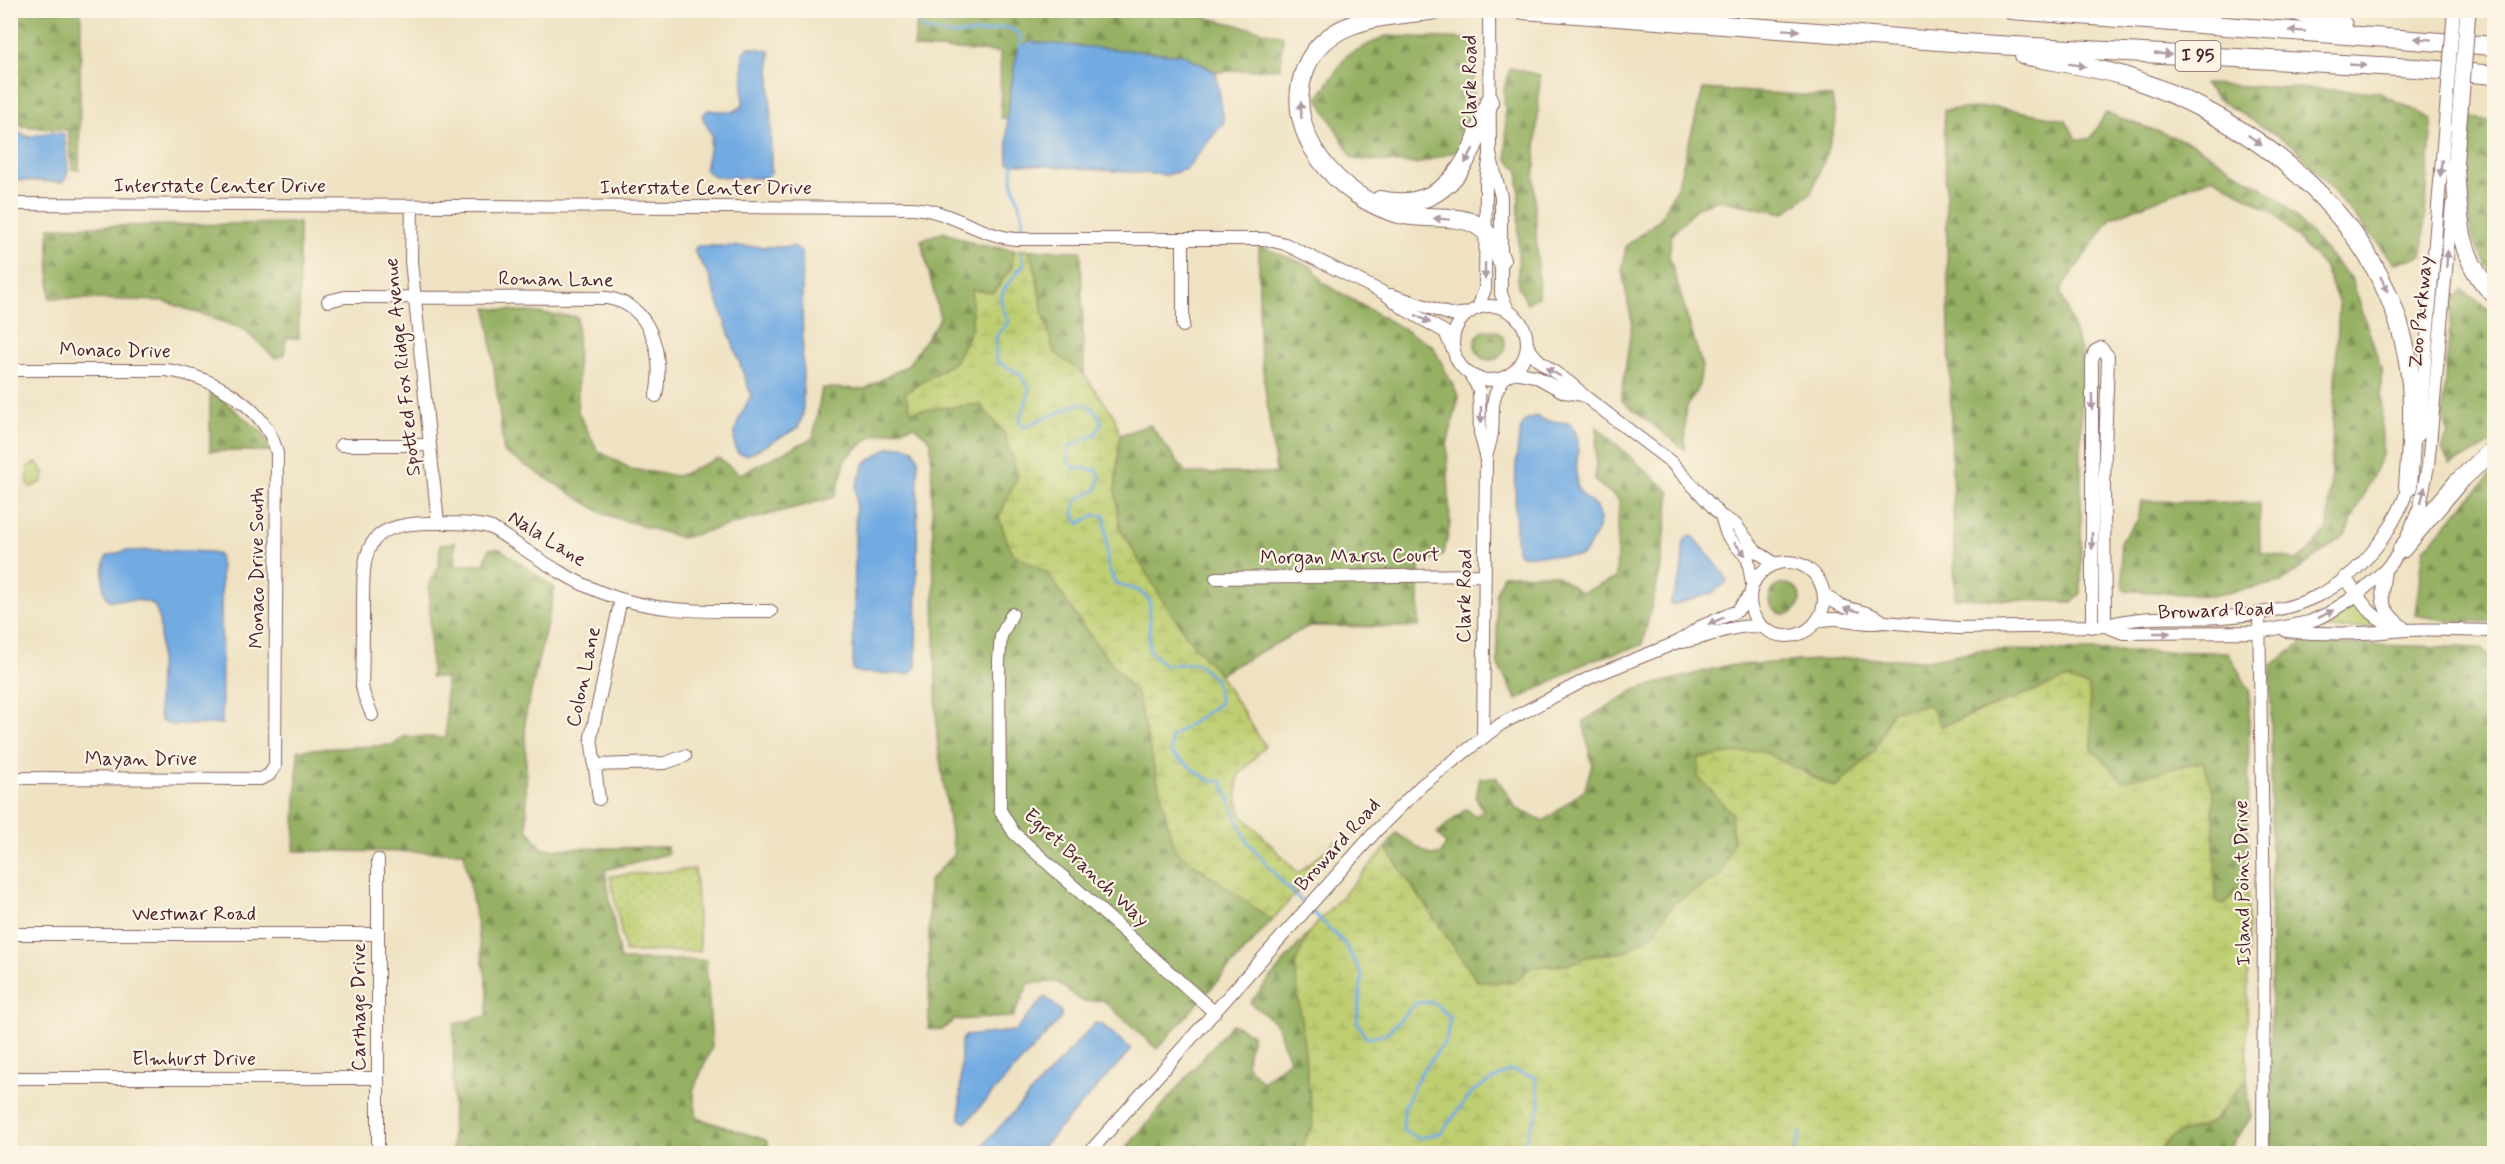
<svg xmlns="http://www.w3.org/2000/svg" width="2505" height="1164" font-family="Mynerve,sans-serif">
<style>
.green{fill:url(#green-dots);stroke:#84764e;stroke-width:1.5}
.forest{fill:url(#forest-firs);stroke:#706847;stroke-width:1.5}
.wetland{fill:url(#wetland-marsh);stroke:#84764e;stroke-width:1.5}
.water{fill:#72abe2;stroke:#5e6586;stroke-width:1.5}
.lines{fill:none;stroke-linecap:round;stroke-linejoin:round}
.stream{stroke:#72abe2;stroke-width:3}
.minor-casing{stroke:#846360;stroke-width:14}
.major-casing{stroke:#846360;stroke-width:17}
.highway-casing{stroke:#846360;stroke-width:20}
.minor{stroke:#fff;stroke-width:12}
.major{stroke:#fff;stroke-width:15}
.highway{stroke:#fff;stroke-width:18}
.minor-bridge-casing{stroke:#846360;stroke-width:14;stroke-linecap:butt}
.major-bridge-casing{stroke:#846360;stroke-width:17;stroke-linecap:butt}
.minor-bridge{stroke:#fff;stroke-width:12}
.major-bridge{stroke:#fff;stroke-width:15}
.oneway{fill:#ae9aa0}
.labels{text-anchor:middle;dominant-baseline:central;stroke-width:4.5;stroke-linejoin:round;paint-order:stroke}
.shield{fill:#fcf5e5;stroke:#7f5f63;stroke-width:1.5}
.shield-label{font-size:18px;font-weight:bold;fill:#4a1f2b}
.street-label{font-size:20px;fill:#4a1f2b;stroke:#fcf5e5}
</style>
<defs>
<pattern id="green-dots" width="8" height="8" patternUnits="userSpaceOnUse" patternTransform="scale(1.5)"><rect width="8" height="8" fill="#bece71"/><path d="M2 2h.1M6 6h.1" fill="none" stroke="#a5b062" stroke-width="1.8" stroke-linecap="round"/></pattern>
<pattern id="forest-firs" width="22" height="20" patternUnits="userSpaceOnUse" patternTransform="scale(1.5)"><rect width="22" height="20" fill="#96b163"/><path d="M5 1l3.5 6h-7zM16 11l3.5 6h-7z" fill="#7c8f52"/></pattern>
<pattern id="wetland-marsh" width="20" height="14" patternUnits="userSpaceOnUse" patternTransform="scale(1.5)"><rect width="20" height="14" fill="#bece71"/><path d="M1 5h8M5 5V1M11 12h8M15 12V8" fill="none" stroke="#a5b062"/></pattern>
</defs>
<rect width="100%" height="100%" fill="#fcf5e5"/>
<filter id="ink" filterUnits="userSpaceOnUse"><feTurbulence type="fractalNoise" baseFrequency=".0167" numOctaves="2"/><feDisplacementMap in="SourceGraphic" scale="12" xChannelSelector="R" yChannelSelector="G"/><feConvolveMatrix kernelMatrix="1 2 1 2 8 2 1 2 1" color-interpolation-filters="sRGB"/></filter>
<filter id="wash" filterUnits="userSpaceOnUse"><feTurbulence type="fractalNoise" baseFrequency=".008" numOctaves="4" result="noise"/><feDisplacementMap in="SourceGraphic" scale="24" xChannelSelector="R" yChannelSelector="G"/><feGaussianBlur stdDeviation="1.35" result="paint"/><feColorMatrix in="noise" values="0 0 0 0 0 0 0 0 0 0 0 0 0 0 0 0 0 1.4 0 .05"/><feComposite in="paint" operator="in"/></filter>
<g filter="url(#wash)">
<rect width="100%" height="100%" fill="#efe2c2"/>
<path class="green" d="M37 463 44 472C42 488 42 480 32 487L28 485V466Z
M2357 604 2378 627 2317 629V625Z
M695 869 700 951 625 952 610 876Z"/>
<path class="forest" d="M13 10 81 11 79 170 72 169 68 130 22 126 11 114 10 13Z
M918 10 1179 11 1283 36 1281 68 1216 72 1184 55 1017 50 1007 118H1001L1000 52 914 48Z
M1386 36 1473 39 1475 98 1461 150 1416 164 1353 159 1318 98 1347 55Z
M1510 68 1540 75 1534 185 1539 296 1527 303 1518 286 1519 171 1507 159 1504 90Z
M2204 84 2378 92 2432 119 2422 256 2395 263 2294 146 2218 99Z
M1703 89 1832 97 1836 123 1823 164 1811 193 1784 213 1719 200 1697 207 1672 235 1669 256 1702 366 1699 385 1685 411V450L1621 400 1632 322 1622 271 1626 246 1660 219 1678 184Z
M1997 107 2066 120 2076 139H2090L2106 113 2193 144 2279 199 2352 280 2381 368 2382 455 2345 535 2282 582 2211 596 2124 590 2120 541 2138 520 2141 501 2259 503 2260 552 2296 560 2308 552 2328 529 2339 304 2325 268 2273 212 2213 177 2111 218 2060 290 2081 351V593L2073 602 1955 598 1944 110Z
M2470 118 2494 121V278L2472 239 2465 193Z
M299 223V338H286L284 355 275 358 243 329 164 301 50 298 49 227Z
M943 232 978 245 1014 250 1012 266 993 293 972 291V328L954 362 905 393 911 411 980 404 1004 433 1018 475 999 518 1012 553 1048 573 1085 629 1137 695 1174 849 1272 920 1157 1049 1103 1000 1083 1002 1057 982 1029 983 1013 1017 954 1020 942 1030 929 1029V881L954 854 937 739 931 441 914 426 872 436 846 458 835 497 682 538 604 514 504 452 487 308 577 317 578 412 598 451 631 469 678 476 718 458 740 474 813 438 822 388 865 389 908 365 940 318 921 240Z
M1259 246 1313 267 1323 283 1433 346 1459 397 1447 445 1450 524 1444 554 1419 567V627L1309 626 1219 674 1188 638 1161 599 1120 529 1115 490 1120 435 1150 425 1186 473H1276L1259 340Z
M1027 250 1081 251 1084 374C1076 368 1059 360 1054 351 1037 321 1044 279 1027 250Z
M2463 290 2494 313V442L2450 465 2442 450 2448 432 2442 414 2452 302Z
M1475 345a15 15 0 1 1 30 0a15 15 0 1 1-30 0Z
M210 390 264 434 271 451H210Z
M1597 427 1670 492 1660 572 1642 645 1589 661 1517 700 1498 665 1496 593 1503 575 1554 574 1582 593 1616 578 1619 500 1595 481Z
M2494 471V622L2449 621 2415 615 2424 549Z
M455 542 456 565 484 564 489 549H500L555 588 525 718 527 829 543 849 667 847 668 854 605 870 620 960H706L712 1046 693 1091 697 1118 766 1140 771 1153H452L454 1024 487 1016 488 990 464 852 294 851 298 750 393 745 405 736 446 738V678L431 677 429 583 439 566 440 545Z
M1770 599a15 15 0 1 1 30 0a15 15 0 1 1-30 0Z
M2302 643 2481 648 2493 660 2494 1153H2271V666Z
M1980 650 2228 652 2249 690 2248 878 2225 904 2216 902 2214 883 2092 749 2089 687 2066 679 1940 726 1892 711 1875 751 1835 788 1760 750 1699 777 1731 812 1733 842 1721 875 1673 904 1651 936 1624 952 1586 957 1567 965 1531 967 1514 983 1477 981 1386 848 1396 833 1430 855H1440L1446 844 1437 833 1466 809 1476 816 1483 810 1476 798 1480 778 1496 777 1517 809 1544 821 1585 789 1592 764 1583 721 1637 689 1725 666 1847 658 1928 660Z
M1309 932 1295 965 1313 1124 1299 1153 1121 1154 1232 1024 1252 1034 1246 1064 1262 1082 1289 1060 1276 1023 1250 1003Z
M2247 1078 2251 1117 2227 1153 2156 1154 2171 1137 2214 1121Z"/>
<path class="wetland" d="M1014 250H1027L1033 260 1043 313 1054 352 1084 374 1114 416 1120 435 1115 490 1120 529 1162 599 1188 638 1219 674 1265 746 1238 776 1237 797 1242 815 1298 873 1336 841 1338 843V847L1272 920 1174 849 1137 695 1085 629 1048 573 1012 553 999 518 1018 475 1004 433 980 404 911 411 905 393 955 362 972 328V290L994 293 1012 266Z
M2066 679 2089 687 2092 749 2123 781 2203 761 2213 792 2216 902 2225 904 2248 878 2247 1078 2213 1121 2171 1137 2156 1154 1299 1153 1313 1124 1295 965 1309 932 1386 848 1477 981 1514 983 1531 967 1567 965 1586 957 1624 952 1651 936 1673 904 1721 875 1733 842 1731 812 1698 777 1699 758 1760 750 1835 788 1875 751 1892 711 1929 705 1941 726Z"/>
<path class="water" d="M1028 42 1184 55 1216 72 1224 122 1186 169 1167 175 1008 163 1007 118 1017 50Z
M749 47 770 51 771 173 765 178 715 177 705 170 712 136 702 116 708 110 733 112 743 106V53Z
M11 129 29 137 51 132 64 134 68 169 66 178 62 182 11 180Z
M697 246 795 247 802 253 803 414 798 428 748 455 738 453C727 434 743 413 751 395L708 274 694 251Z
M1536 416 1542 420 1569 423C1587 441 1572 463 1577 485 1580 500 1599 502 1600 518 1600 530 1589 547 1582 556L1520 555 1517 550C1515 523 1513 451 1522 426 1524 419 1530 418 1536 416Z
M904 446 913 449 918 457 916 667 909 674 861 673 853 670 856 486 865 463 890 447Z
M1690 536 1694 537 1725 575 1727 582 1712 593 1673 605 1670 603 1681 576 1684 541Z
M157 550 210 552 219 555 221 568 222 724 172 725 161 721C152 699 170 612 151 603 139 598 121 600 109 600 100 591 103 567 107 556L124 551Z
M1045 997 1061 1011V1018L967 1121 964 1122 960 1119 961 1042 965 1036 1015 1031Z
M1095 1023 1101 1024 1130 1048 1129 1052 1037 1153H976Z"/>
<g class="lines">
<path class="stream" d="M915 10V18L924 30 951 35 989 32 998 28H1010L1020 35 1021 49
M1013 160 1012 181 1023 216 1022 228
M1021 252 1024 264C1006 288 992 292 1009 321L996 337V361L1020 374 1030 390 1019 421 1023 427 1081 403 1095 410 1102 422 1095 435 1070 446 1067 461 1074 468 1096 470 1100 477 1097 490 1077 499 1073 513 1079 524 1094 515 1105 516 1108 565 1115 583 1139 591 1150 600 1149 650 1164 665 1197 663 1215 679 1220 703 1171 737V753L1210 781H1222L1246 840 1283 883 1306 906
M1311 910 1345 944 1362 975 1357 1022 1366 1038 1387 1033 1416 1003 1433 1002 1450 1017 1446 1041 1420 1074 1404 1108 1403 1131 1419 1138 1441 1133 1473 1091 1510 1070 1535 1077 1540 1106 1524 1143 1507 1154
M1793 1154 1801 1133"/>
</g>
</g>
<g filter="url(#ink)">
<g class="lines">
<defs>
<path id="minor" d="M1491 158 1501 197V294L1509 312
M10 204 913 208C950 210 980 236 1016 239H1265L1285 244 1384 293 1406 310 1445 332 1453 350
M412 206 411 261 438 523
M1391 295 1452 315 1469 313
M328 301 345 297H357L607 298C653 305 664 357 656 396
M1453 343a37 37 0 1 1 74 0a37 37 0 1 1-74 0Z
M1478 308 1485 289 1486 182 1490 154 1489 10
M1183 326V239
M1527 345C1541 370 1565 374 1583 395L1671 462 1721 516 1735 524 1757 552 1776 564
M10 370H166C211 376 266 406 277 453L275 766 269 775 260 779 10 778
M1514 372 1535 376 1564 392 1583 395
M1471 376 1479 389 1480 433 1485 452
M2419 435 2446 110
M341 445H430
M1721 516 1727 535 1748 559 1752 584
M1750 599a37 37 0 1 1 74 0a37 37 0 1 1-74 0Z
M2385 570C2381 598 2378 607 2402 626
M2345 577C2363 603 2371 621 2403 629
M1216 578 1485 575
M1823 592C1842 614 1863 606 1884 622
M2259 613 2264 908 2263 1154
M1012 614 1001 636 999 660 1000 810 1014 833 1214 1012
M1816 622C1838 613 1861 627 1884 622L1957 628 2105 626C2142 614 2184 619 2223 617 2254 615 2289 610 2317 596 2361 575 2397 528 2410 481
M2105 626 2123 633 2259 632 2309 622 2327 614 2357 595 2385 570 2402 549 2420 506 2428 466 2452 204
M2092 627V360L2095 351 2101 348 2108 356 2104 483 2105 626
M2286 631C2326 635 2366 634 2406 630 2435 628 2466 631 2494 631
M1682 642C1711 637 1733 623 1762 627
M372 715 364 695 362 686C363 659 363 633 363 607 363 552 363 524 428 523 450 523 472 522 492 528 528 551 563 578 603 593 656 614 715 611 771 611
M1483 736 1486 457C1488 449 1491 441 1492 433 1494 408 1489 399 1505 377
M594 765 665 763 685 756
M599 799 591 737 621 599
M378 860V1154
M10 934H378
M10 1078H378
M1088 1154 1376 831 1422 785 1501 724 1591 677 1678 642 1700 627 1737 611 1750 595"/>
<path id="major" d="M2455 167 2460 111"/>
<path id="highway" d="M1436 10C1390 17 1328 15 1306 67 1279 132 1339 198 1399 214 1422 220 1455 214 1475 224 1490 232 1495 245 1501 260
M1523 10 1979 44 2416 68 2494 75
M2011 10 2494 46
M2292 10 2343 25
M2024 55C2058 63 2094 66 2127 77 2255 119 2380 217 2407 356 2416 399 2411 443 2408 487
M2455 167C2458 212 2458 261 2494 294
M1380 200C1448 215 1474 155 1489 102
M2402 549 2458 482 2494 449"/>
</defs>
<use href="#minor" class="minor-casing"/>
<use href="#major" class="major-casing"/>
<use href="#highway" class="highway-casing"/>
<use href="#minor" class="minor"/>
<use href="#major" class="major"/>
<use href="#highway" class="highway"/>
<defs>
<path id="minor-bridge" d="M2446 110 2454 10"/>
<path id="major-bridge" d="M2460 111 2468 10"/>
</defs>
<use href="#minor-bridge" class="minor-bridge-casing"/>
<use href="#major-bridge" class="major-bridge-casing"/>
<use href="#minor-bridge" class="minor-bridge"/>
<use href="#major-bridge" class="major-bridge"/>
</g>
<defs><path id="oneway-solid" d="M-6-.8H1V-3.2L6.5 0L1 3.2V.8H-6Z" transform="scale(1.5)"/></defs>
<g class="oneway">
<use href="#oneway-solid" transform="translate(1791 30) rotate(4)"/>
<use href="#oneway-solid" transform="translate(2297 31) rotate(-176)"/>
<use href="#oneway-solid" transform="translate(2423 39) rotate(-176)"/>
<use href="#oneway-solid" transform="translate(2163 54) rotate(3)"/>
<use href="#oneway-solid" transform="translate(2077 65) rotate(9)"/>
<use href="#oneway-solid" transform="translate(2358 65) rotate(3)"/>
<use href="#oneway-solid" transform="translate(1301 110) rotate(-93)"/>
<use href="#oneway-solid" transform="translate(2255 140) rotate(35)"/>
<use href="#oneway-solid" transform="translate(1469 156) rotate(119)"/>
<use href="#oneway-solid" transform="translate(2441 168) rotate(95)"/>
<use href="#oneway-solid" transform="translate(1442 219) rotate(-176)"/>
<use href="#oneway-solid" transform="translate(2447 259) rotate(-85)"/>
<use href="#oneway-solid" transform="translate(1485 271) rotate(90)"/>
<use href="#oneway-solid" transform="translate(2384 284) rotate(65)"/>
<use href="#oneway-solid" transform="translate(1423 319) rotate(28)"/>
<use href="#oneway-solid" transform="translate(1553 372) rotate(-150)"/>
<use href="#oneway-solid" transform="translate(2092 402) rotate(90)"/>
<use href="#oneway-solid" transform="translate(1481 415) rotate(90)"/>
<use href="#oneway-solid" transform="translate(2423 495) rotate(-76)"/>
<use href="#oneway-solid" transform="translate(2092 541) rotate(89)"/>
<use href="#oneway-solid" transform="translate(1740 549) rotate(49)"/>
<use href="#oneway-solid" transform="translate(1852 610) rotate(-168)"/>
<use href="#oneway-solid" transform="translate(2326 614) rotate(-27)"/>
<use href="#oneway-solid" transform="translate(1716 621) rotate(156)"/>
<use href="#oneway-solid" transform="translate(2162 633)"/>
</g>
</g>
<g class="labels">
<rect class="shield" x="2175.5" y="41" width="45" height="30" rx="4.5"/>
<g class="shield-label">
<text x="2198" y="56">I 95</text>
</g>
<g class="street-label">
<text transform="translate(1470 82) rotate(-90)">Clark Road</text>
<text x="220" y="186">Interstate Center Drive</text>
<text x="706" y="188">Interstate Center Drive</text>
<text transform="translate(556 280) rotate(1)">Roman Lane</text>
<text transform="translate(2421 312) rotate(-85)">Zoo Parkway</text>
<text transform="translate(115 351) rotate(1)">Monaco Drive</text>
<text transform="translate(403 367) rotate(-96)">Spotted Fox Ridge Avenue</text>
<text transform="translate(547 539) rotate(32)">Nala Lane</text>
<text transform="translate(1350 557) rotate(-1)">Morgan Marsh Court</text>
<text transform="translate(257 568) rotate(-90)">Monaco Drive South</text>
<text transform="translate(1465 596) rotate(-89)">Clark Road</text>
<text transform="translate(2216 611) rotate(-2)">Broward Road</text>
<text transform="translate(584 677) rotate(-78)">Colon Lane</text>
<text x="141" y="759">Mayan Drive</text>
<text transform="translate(1338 845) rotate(-48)">Broward Road</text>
<text transform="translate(1086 868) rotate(43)">Egret Branch Way</text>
<text transform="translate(2243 883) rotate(-91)">Island Point Drive</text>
<text x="194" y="914">Westmar Road</text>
<text transform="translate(359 1007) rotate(-90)">Carthage Drive</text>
<text x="194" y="1059">Elmhurst Drive</text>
</g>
</g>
<rect width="2505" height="1164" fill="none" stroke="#fcf5e5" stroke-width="36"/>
</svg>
